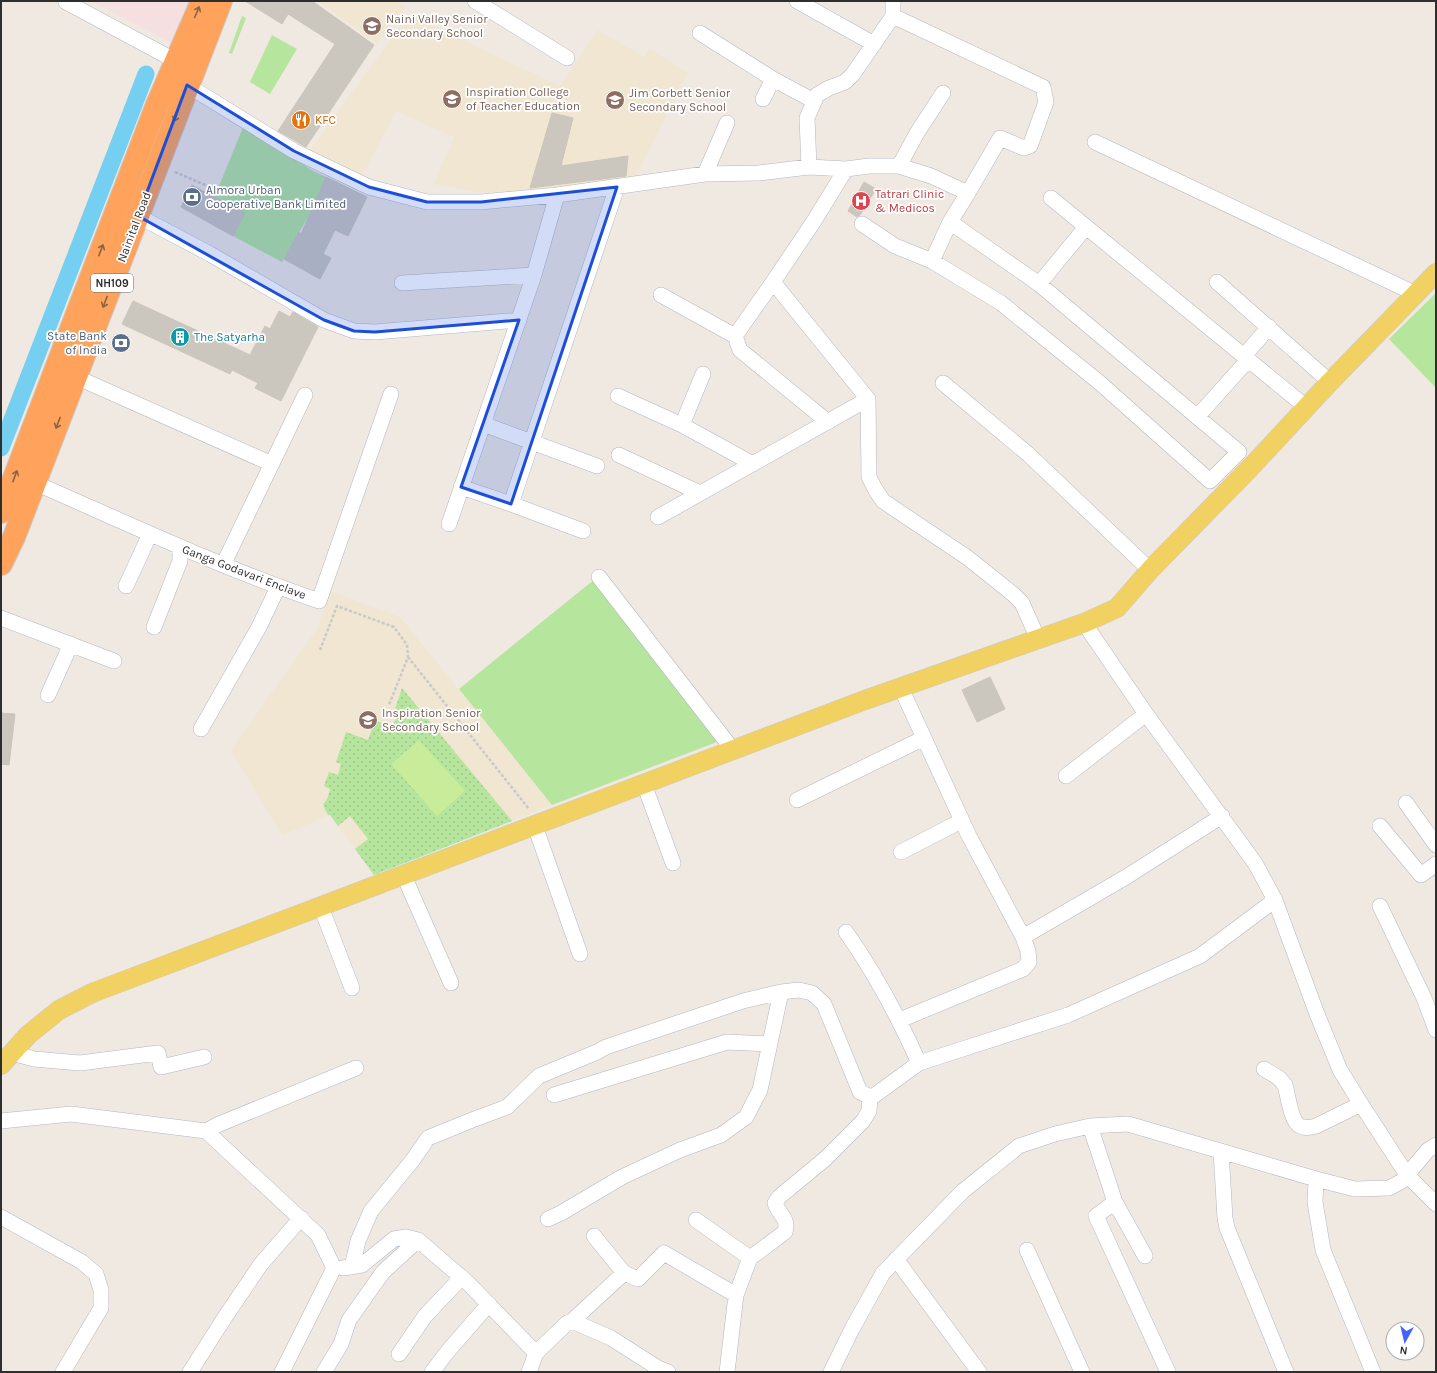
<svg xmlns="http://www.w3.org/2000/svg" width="1437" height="1373" font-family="Karla,sans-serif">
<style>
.education{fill:#f0e6d1}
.medical{fill:#f5dfe0}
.grass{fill:#b6e59e}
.park{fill:url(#park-dots)}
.pitch{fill:#c9ec9a}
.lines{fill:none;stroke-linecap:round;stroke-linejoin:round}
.canal{stroke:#75cff0;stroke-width:17}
.building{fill:#cbc7bf;stroke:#cbc5ba}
.minor-casing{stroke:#b4b7c1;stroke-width:16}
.major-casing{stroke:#c9c9c9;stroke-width:20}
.highway-casing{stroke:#c9c9c9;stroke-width:24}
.path{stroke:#c9c9c9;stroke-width:2.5;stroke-dasharray:3 2;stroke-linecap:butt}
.minor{stroke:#fff;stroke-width:15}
.major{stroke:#f2d163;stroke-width:19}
.highway{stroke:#ffa35c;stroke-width:22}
.oneway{stroke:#8c6343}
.marked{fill:#1d4ed8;fill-opacity:0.2;stroke:#1d4ed8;stroke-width:3;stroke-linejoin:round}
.labels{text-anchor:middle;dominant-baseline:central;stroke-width:3.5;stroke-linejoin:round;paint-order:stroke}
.shield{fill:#fff;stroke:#6d6d6d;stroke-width:1}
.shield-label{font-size:11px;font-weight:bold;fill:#2e2e2e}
.education-label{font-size:12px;fill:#785e54;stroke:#fff;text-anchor:start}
.food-label{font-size:12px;fill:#c56008;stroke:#fff;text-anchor:start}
.service-label{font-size:12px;fill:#4e5e75;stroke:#fff;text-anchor:start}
.health-label{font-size:12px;fill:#be3a42;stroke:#fff;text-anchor:start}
.street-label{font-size:12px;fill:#2e2e2e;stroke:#fff}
.culture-label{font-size:12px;fill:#0d838f;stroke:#fff;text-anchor:start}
</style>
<defs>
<pattern id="park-dots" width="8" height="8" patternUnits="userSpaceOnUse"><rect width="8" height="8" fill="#b6e59e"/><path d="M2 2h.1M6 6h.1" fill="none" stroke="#9dc588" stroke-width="1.8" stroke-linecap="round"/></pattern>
</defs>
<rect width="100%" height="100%" fill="#efe9e1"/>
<path class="education" d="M318 1H401L400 3 405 7 377 44Z
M409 15 560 86 598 30 644 57 650 49 688 73 634 179 529 191 478 192 434 184 454 137 396 111 361 178 310 150Z
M330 591 400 617 552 805 374 875 330 815 282 835 231 750 318 628Z"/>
<path class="medical" d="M91 1H191L174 44Z"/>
<path class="grass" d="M242 16 246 18 232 54 229 53Z
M272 35 297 49 270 94 250 82Z
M244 125 313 171 326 177 308 217 282 262 233 236 245 213 214 196 219 186Z
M1436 293V388L1389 339Z
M595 579 717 742 552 805 459 689Z"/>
<path class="park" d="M402 688 512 821 374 875 355 849 368 839 350 816 338 826 330 815H328L323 805 328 797 330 789 324 786 329 772 338 775 341 764 336 762 346 732 368 740 375 721 393 726 399 711 395 709Z"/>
<path class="pitch" d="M419 740 465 791 437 816 391 764Z"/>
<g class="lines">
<path class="canal" d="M1 448 146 74"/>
</g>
<path class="building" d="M245 1H312L374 45 306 147 278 131 335 44 288 14 282 24Z
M552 113 573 118 561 166 628 156 626 176 530 188Z
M326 177 367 197 348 236 335 230 323 254 331 258 320 279 284 259 299 232 301 234Z
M864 182 876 189 860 215 857 217 848 211Z
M192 185 245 213 233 236 181 207Z
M133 301 250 355 265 326 270 329 279 311 290 317 293 312 318 327 281 401 255 388 258 383 232 370 230 374 122 324Z
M990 677 1005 709 977 722 962 690Z
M1 713 15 714 9 765 1 764Z"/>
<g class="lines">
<defs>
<path id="minor" d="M475 1 567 58
M797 1 874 44
M66 2 176 61
M893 16 1043 87 1046 102 1030 146 1024 148 1000 138 968 193
M700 33 773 79 814 101
M187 85 294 151 369 187 427 202H481L557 195 705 174 759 173 809 167 846 169 869 166H899L931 176 968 193 950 222 932 261 1001 303 1100 383 1210 481 1239 452 1039 284 950 222
M763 99 773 79
M1095 142 1416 294
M899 166 917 133 943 93
M809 167 807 118 817 95 829 88 845 82 853 74 893 16V1
M846 169 814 221 773 282 868 399 869 477 875 489 883 501 968 558 1014 595 1022 603 1038 639
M705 174 727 123
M1051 198 1306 407
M138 216 210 254 324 320 354 331 375 332 519 320
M862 224 895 246 932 261
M1217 282 1330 382
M402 283 534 275
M1039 284 1086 227
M661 295 735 336 740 350 828 422
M735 336 773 282
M1244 356 1269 327
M76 377 272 464
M943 383 1028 454 1150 570
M618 396 682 425 753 464
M1197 417 1248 360
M483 424 597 466
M682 425 703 374
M619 455 700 493
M35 483C129 524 222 568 319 601L391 394
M461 487 511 504 583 531
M511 504 617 187
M658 517 868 399
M449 524 534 275 557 195
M223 565 305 395
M599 577 733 750
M126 586 150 534
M1 618 114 661
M1084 623 1146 714 1255 863 1275 900 1317 1014 1340 1070 1361 1104 1407 1175 1436 1204
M154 627 180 561V547
M48 695 71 644
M201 729 259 627 278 587
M1066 776 1146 714
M644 784 673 863
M797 800 924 738
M1406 803 1436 845
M535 826 580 954
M1380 826 1421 875 1436 864
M901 852 961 821
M404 876 451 983
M1380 906 1424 998 1436 1030
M321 907 352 988
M846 932C875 973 898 1016 919 1063
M1023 937 1126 877 1222 816
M900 1020 1023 969 1029 962 1028 951 1023 937 969 836 901 688
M12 1053 34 1059 80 1063 158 1053 161 1067 204 1057
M1264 1069 1279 1078 1285 1085C1288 1095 1291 1122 1300 1126 1305 1129 1311 1127 1316 1126L1361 1104
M554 1095 727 1042 770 1044
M1 1121 71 1114 206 1131 318 1235 334 1268 282 1372
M1090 1126 1115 1202 1096 1216 1168 1372
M206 1131 217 1125 356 1068
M1221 1151 1225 1218 1227 1228 1286 1372
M1316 1179 1315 1202 1323 1250 1373 1372
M1115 1202 1145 1256
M1 1217 82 1262 96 1274 101 1290V1308L63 1372
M548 1219 561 1213 622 1177 680 1150 721 1135 746 1117 760 1090 781 992
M696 1220 750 1258
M594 1236 624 1273
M1027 1250 1082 1372
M896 1259 979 1372
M352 1267 358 1241 371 1211 412 1161 428 1138 472 1120 507 1107 539 1076 597 1052 606 1047 743 1001 781 992 799 990 812 993 824 1004 860 1092 870 1097 875 1095 919 1063 1068 1015 1200 956 1275 900
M343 1268 362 1265 394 1239 406 1237 418 1240 468 1283 536 1353 529 1372
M572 1321 624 1273 638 1279 664 1253 736 1295
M536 1353 567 1323 572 1321 611 1338 658 1368 668 1372
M399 1354 425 1316 462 1277
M190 1372 225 1317 261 1264 301 1218
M324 1372 341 1344 349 1320 383 1272 418 1240
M432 1372 448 1351 489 1304
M727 1372 736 1295 750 1258 785 1232C789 1217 779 1216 775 1203L779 1197 825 1159 863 1121 869 1111 870 1097
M831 1372 852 1329 883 1273 963 1191 1019 1146 1055 1134 1090 1126 1128 1124 1316 1179 1355 1189 1389 1188 1402 1181 1428 1150 1436 1145"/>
<path id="major" d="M1 1065 28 1035 59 1010 92 993 865 700 1084 623 1117 608 1150 570 1250 468 1330 382 1436 273"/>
<path id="highway" d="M1 512 156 107 202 1
M1 564 14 537 221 1"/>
</defs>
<use href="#minor" class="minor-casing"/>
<use href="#major" class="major-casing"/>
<use href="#highway" class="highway-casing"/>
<path class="path" d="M175 172 217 190
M320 650 337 606 394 627 407 645 408 657 389 705
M408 657 529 809"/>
<use href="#minor" class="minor"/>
<use href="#major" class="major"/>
<use href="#highway" class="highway"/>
</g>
<defs><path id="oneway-shaft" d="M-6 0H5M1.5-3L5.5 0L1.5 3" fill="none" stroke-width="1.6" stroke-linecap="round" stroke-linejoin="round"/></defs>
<g class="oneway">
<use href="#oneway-shaft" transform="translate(197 12) rotate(-67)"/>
<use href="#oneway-shaft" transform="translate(176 116) rotate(111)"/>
<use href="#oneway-shaft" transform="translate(101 250) rotate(-69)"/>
<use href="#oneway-shaft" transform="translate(105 302) rotate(111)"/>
<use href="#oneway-shaft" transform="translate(58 423) rotate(111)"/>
<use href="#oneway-shaft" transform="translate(15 476) rotate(-70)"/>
</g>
<path class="marked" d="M187 85 294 151 369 187 427 202H481L617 187 511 504 461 487 519 320 375 332 354 331 324 320 138 216Z"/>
<defs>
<symbol id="school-disc" viewBox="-11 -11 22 22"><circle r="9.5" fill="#8d6e63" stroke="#fff"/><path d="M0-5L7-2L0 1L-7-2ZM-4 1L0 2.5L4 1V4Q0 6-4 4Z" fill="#fff"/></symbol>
<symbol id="university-disc" viewBox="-11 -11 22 22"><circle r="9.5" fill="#8d6e63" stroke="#fff"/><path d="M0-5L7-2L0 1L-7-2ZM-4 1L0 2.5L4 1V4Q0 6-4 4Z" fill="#fff"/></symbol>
<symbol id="restaurant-disc" viewBox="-11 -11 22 22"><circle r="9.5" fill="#e8710a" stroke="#fff"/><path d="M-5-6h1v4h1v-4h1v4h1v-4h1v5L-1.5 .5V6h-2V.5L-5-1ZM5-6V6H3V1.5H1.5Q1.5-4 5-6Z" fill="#fff"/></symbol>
<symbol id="bank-disc" viewBox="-11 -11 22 22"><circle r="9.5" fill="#5c6f8a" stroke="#fff"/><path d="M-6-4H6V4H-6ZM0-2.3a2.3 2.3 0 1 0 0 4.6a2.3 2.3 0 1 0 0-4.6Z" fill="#fff"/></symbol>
<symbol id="hospital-disc" viewBox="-11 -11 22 22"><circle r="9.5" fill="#e0444e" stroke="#fff"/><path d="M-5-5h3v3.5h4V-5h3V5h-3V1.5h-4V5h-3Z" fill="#fff"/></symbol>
<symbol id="building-disc" viewBox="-11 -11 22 22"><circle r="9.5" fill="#0f9aa8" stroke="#fff"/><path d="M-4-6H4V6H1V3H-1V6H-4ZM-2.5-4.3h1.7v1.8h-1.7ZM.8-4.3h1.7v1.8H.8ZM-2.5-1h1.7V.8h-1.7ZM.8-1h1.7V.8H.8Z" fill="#fff"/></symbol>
</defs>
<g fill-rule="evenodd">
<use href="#school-disc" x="361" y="15" width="22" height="22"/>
<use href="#university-disc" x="441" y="88" width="22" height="22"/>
<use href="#school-disc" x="604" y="89" width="22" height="22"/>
<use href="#restaurant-disc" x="290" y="109" width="22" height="22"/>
<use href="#bank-disc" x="181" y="186" width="22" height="22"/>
<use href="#hospital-disc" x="850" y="190" width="22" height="22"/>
<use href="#building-disc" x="169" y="326" width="22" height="22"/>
<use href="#bank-disc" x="110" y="332" width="22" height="22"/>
<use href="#school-disc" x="357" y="709" width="22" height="22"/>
</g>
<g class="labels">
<rect class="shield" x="91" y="274" width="42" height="18" rx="3"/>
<g class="shield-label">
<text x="112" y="283">NH109</text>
</g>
<g class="education-label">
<text x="386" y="19">Naini Valley Senior<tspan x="386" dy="14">Secondary School</tspan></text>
<text x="466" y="92">Inspiration College<tspan x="466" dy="14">of Teacher Education</tspan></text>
<text x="629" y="93">Jim Corbett Senior<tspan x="629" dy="14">Secondary School</tspan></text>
<text x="382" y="713">Inspiration Senior<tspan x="382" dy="14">Secondary School</tspan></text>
</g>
<g class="food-label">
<text x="315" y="120">KFC</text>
</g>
<g class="service-label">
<text x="206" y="190">Almora Urban<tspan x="206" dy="14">Cooperative Bank Limited</tspan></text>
<text x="107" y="336" text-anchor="end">State Bank<tspan x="107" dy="14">of India</tspan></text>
</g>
<g class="health-label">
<text x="875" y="194">Tatrari Clinic<tspan x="875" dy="14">&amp; Medicos</tspan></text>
</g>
<g class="street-label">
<text transform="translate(134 227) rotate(-69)">Nainital Road</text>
<text transform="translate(244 572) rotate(21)">Ganga Godavari Enclave</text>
</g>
<g class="culture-label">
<text x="194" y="337">The Satyarha</text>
</g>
</g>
<rect width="1437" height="1373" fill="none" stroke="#2e2e2e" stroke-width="4"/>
<g transform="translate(1405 1341) rotate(188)"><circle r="19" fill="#ffffff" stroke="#ababab"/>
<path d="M0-3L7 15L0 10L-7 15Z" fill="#4264fb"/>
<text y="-6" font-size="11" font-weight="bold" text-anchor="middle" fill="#2e2e2e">N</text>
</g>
</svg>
